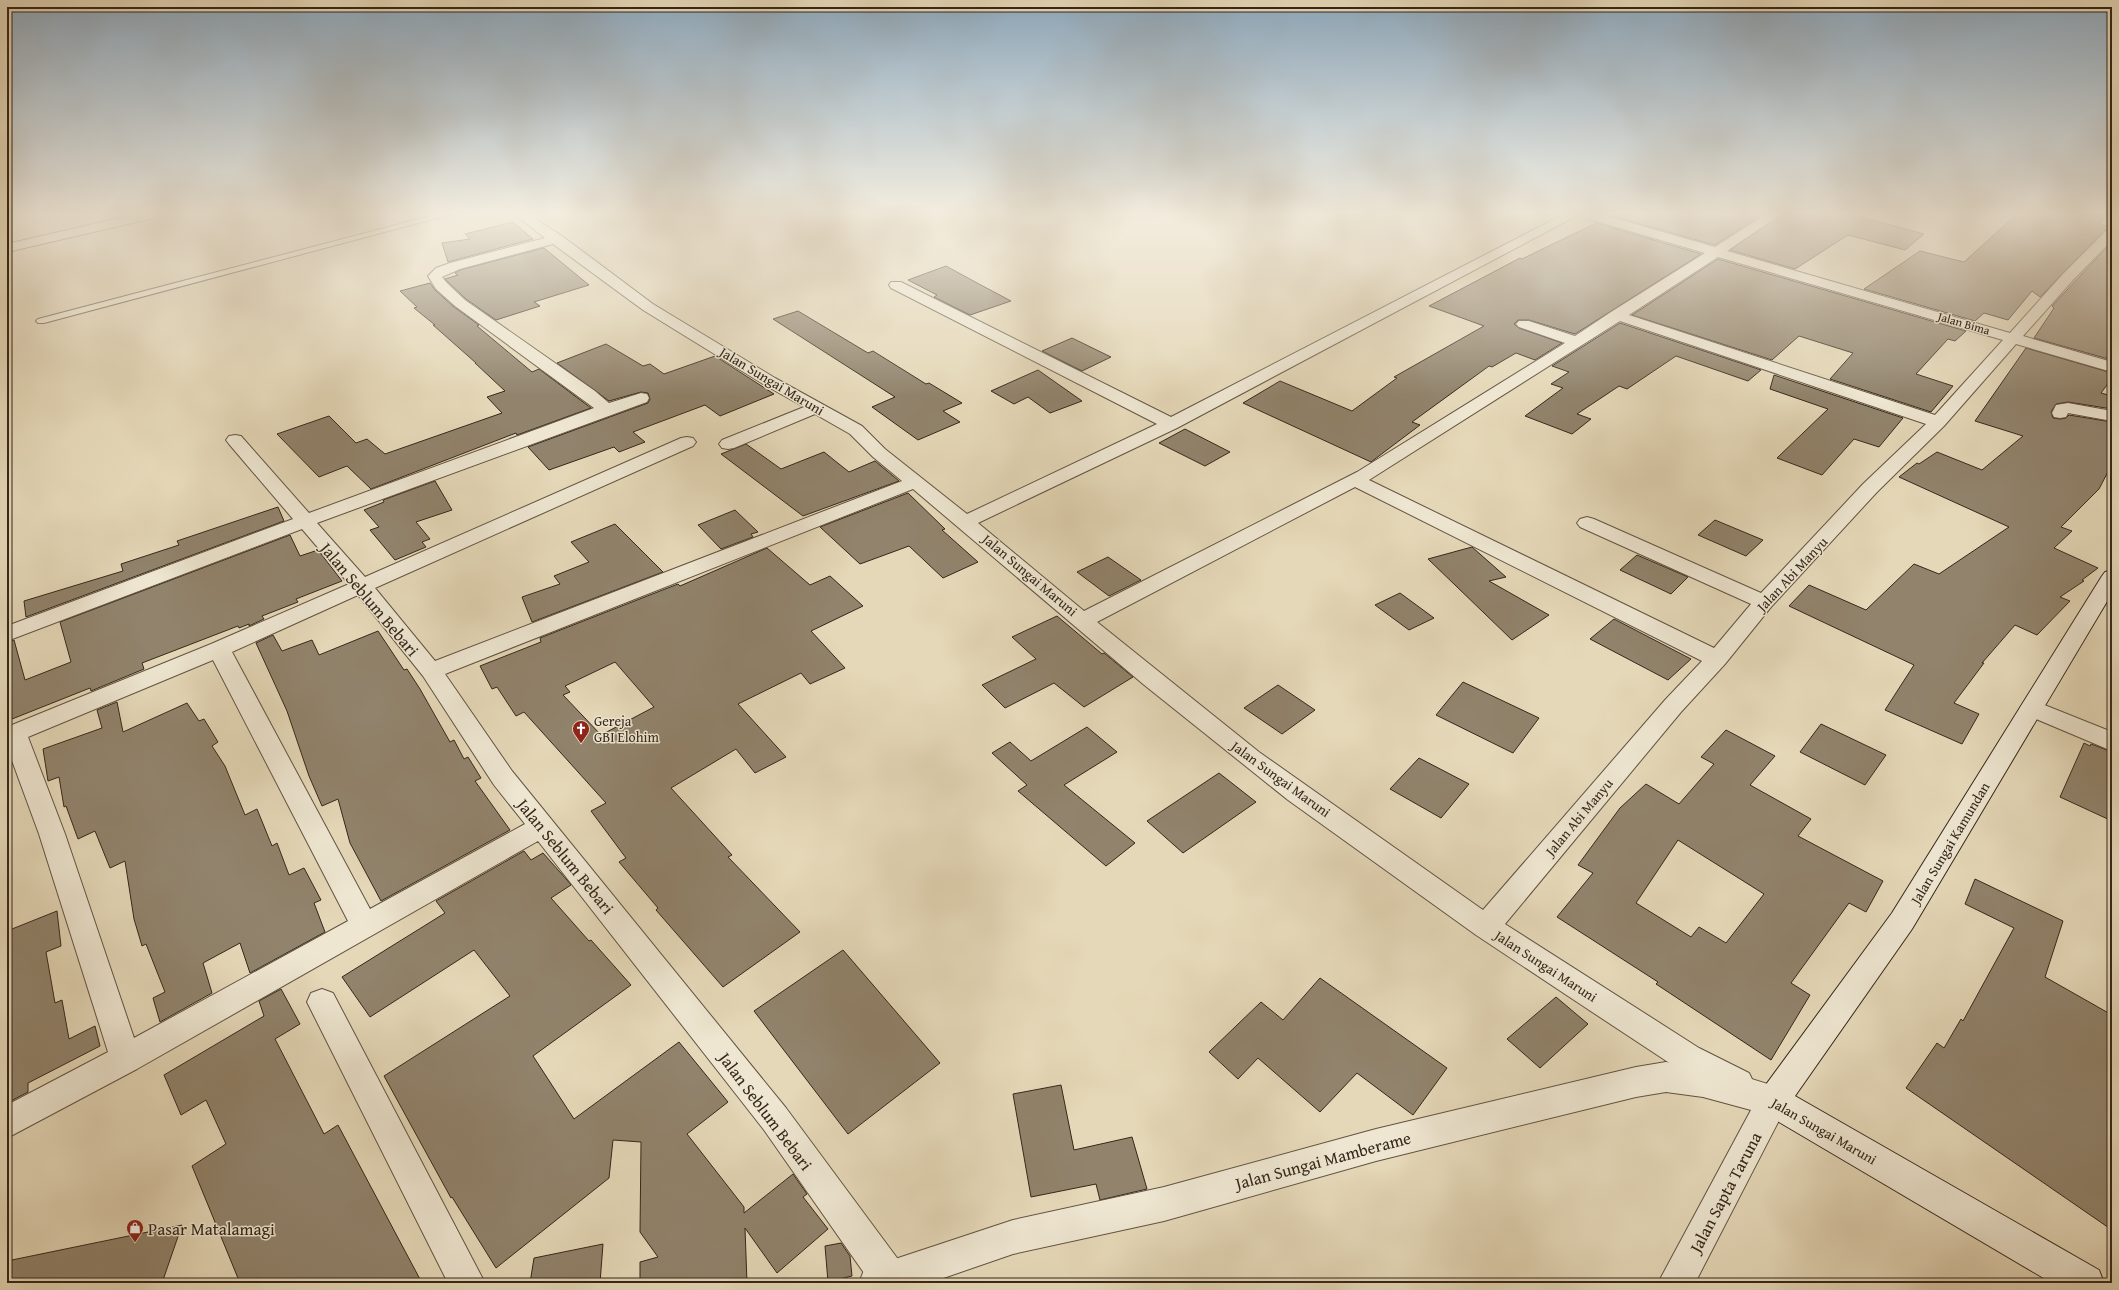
<svg xmlns="http://www.w3.org/2000/svg" width="2119" height="1290" font-family="'Gentium Book Plus',serif">
<style>
.building{fill:#91836c;stroke:#35271a;fill-rule:evenodd}
.lines{fill:none;stroke-linecap:round;stroke-linejoin:round}
.service-casing{stroke:#615342;stroke-width:2}
.minor-casing{stroke:#615342;stroke-width:2}
.tertiary-casing{stroke:#615342;stroke-width:2}
.secondary-casing{stroke:#35271a;stroke-width:2}
.service{fill:#eee6d1;fill-rule:evenodd}
.minor{fill:#eee6d1;fill-rule:evenodd}
.tertiary{fill:#eee6d1;fill-rule:evenodd}
.secondary{fill:#eee6d1;fill-rule:evenodd}
.labels{text-anchor:middle;dominant-baseline:central;stroke-width:3;stroke-linejoin:round;paint-order:stroke}
.far-street-label{font-size:12px;fill:#35271a;stroke:#eee6d1}
.street-label{font-size:14px;fill:#35271a;stroke:#eee6d1}
.poi-label{font-size:14px;fill:#35271a;stroke:#eee6d1;text-anchor:start}
.near-street-label{font-size:17px;fill:#35271a;stroke:#eee6d1}
.near-poi-label{font-size:17px;fill:#35271a;stroke:#eee6d1;text-anchor:start}
</style>
<rect width="100%" height="100%" fill="#e5d8b8"/>
<filter id="stains"><feTurbulence type="fractalNoise" baseFrequency=".005" numOctaves="4"/><feColorMatrix values="0 0 0 0 .2 0 0 0 0 .09 0 0 0 0 .02 0 0 0 .5 -.17"/></filter>
<radialGradient id="worn" r=".72"><stop offset=".6" stop-color="#630" stop-opacity="0"/><stop offset="1" stop-color="#630" stop-opacity=".3"/></radialGradient>
<path class="building" d="M1614 214H1763L1715 245 1611 216Z
M1782 214H1850L1924 234 1905 250 1848 235 1795 269 1730 250Z
M2017 214H2108L2100 224 2112 228 2106 229 2040 297 2032 291 2008 320 1984 313 1975 321 1864 289 1920 251 1964 262Z
M513 222 533 239 448 262 442 243 470 239 465 234Z
M1596 223 1701 254 1575 334 1529 320H1518L1514 324 1519 328 1562 343 1535 360 1516 353 1492 367 1489 366 1412 422 1420 425 1371 462 1243 403 1280 381 1352 411 1397 378 1394 377 1484 326 1429 306 1520 258 1522 259Z
M2112 242V360L2034 338 2054 308 2052 306Z
M544 248 589 285 534 302 540 306 496 320 466 299 445 279 458 275 455 273 460 270Z
M1718 259 1966 331 1955 341 1948 339 1916 374 1953 386 1931 412 1830 379 1853 353 1799 336 1772 360 1632 315Z
M946 266 979 284 1011 301 970 315 934 297 937 295 908 280Z
M430 283 435 290 454 307 479 325 477 326 532 372 539 369 591 408 517 435 516 433 371 489 347 466 319 477 277 434 329 416 356 443 367 439 385 454 502 413 487 397 505 391 475 363H476L433 325H435L414 308 417 307 400 291Z
M798 311 868 353 873 351 926 384 929 383 962 403 943 411 960 422 918 440 872 407 895 397 773 319Z
M1620 323 1761 370 1748 381 1676 356 1627 389 1619 386 1577 414 1591 419 1572 434 1525 416 1563 388 1551 384 1569 372 1552 366Z
M1072 338 1111 357 1082 371 1042 351Z
M606 344 643 366 650 364 664 374 715 356 774 394 720 416 705 405 633 432 645 442 619 452 614 447 549 470 528 447 648 403 650 399 648 393 641 392 609 401 557 363Z
M2026 348 2112 373V378L2101 393 2112 396V409L2068 402 2056 404 2051 412 2053 418 2060 419 2066 418 2069 415 2112 422V464L2099 489 2061 527 2072 531 2054 548 2098 568 2082 580 2084 581 2060 597 2070 601 2037 635 2015 625 1982 663H1984L1954 703 1979 714 1962 744 1885 710 1914 665 1789 606 1809 585 1866 610 1914 564 1939 574 2009 527 1899 477 1917 463 1919 464 1937 452 1982 470 2023 436 1975 421Z
M1038 370 1082 401 1050 413 1028 397 1014 404 991 391Z
M1774 375 1903 418 1879 447 1854 439 1822 475 1777 458 1828 409 1770 389Z
M1185 429 1230 452 1205 466 1159 443Z
M746 444 781 469 824 452 849 472 875 461 899 481 803 516 721 454Z
M435 481 452 510 416 522 430 539 422 542 426 547 395 560 370 530 379 527 364 510 384 502 383 500Z
M908 493 945 529 942 530 978 562 943 578 909 546 860 564 820 527Z
M278 507 284 521 26 617 24 601 123 571 121 564 179 545 177 541Z
M735 510 758 532 751 534 753 537 721 549 698 525Z
M1715 520 1763 540 1746 556 1698 535Z
M615 524 663 572 532 622 522 597 560 584 554 576 589 562 571 542Z
M290 535 300 556 318 550 342 581 296 599 298 602 262 616 264 619 249 626V624L239 628 238 626 142 663 144 669 91 691 90 688 7 721V642L14 640 25 680 71 662 60 622Z
M1472 547 1506 577 1489 581 1549 615 1512 640 1428 559Z
M767 548 810 585 830 576 863 606 811 631 845 668 810 684 801 673 738 704 786 757 755 773 736 749 671 788 732 855 728 857 800 932 723 987 656 910 658 908 619 862 626 858 591 811 606 803 524 712 516 716 497 687 492 689 480 666 541 642 540 638 678 584 680 586ZM615 662 654 707 601 735 563 695 570 692 565 686Z
M1637 555 1688 577 1671 594 1620 570Z
M1108 557 1141 580 1109 596 1077 572Z
M1400 593 1434 618 1409 630 1375 605Z
M1057 616 1102 654 1104 653 1133 677 1084 707 1054 683 1005 708 982 685 1036 659 1012 637Z
M1614 619 1691 659 1668 680 1590 639Z
M378 631 404 670 407 669 420 689 450 742 454 740 464 759 468 757 481 778 475 781 510 830 381 901 350 843 338 799 322 806 309 776 287 711 256 643 273 635 282 651 312 640 319 655Z
M1463 682 1539 718 1513 753 1436 715Z
M1278 685 1315 710 1282 734 1244 708Z
M117 702 123 732 187 703 199 721 204 719 218 742 212 746 225 766 245 815 257 809 272 846 277 843 289 875 304 868 321 900 314 903 325 932 250 973 240 943 203 963 212 993 160 1022 153 998 165 992 146 944 142 946 134 919 125 861 110 868 95 831 78 839 66 806 64 807 59 777 48 781 43 749 102 728 97 710Z
M1821 724 1886 755 1865 785 1800 752Z
M1087 727 1117 752 1064 785 1135 843 1106 866 1018 791 1027 785 992 753 1010 742 1031 761Z
M1726 730 1775 756 1750 785 1811 819 1798 836 1883 881 1866 912 1849 903 1791 983 1810 995 1771 1060 1656 984 1658 982 1557 917 1593 873 1578 865 1620 808 1646 784 1679 804 1714 764 1701 757ZM1678 840 1764 894 1726 943 1699 927 1691 937 1636 903Z
M2084 743 2090 746 2091 744 2112 752V821L2060 797Z
M1419 758 1469 784 1441 818 1390 789Z
M1219 773 1256 802 1183 853 1147 821Z
M524 851 531 860 543 853 567 880 571 885 551 898 589 941 591 940 631 985 533 1056 574 1119 679 1042 728 1102 687 1134 744 1207V1213L793 1174 807 1194 803 1197 828 1229 777 1273 745 1228 747 1283H640V1262L658 1257 640 1232 641 1142 613 1140 609 1178 496 1268 452 1197 451 1198 384 1076 510 996 474 950 370 1017 342 977 445 913 436 901Z
M1975 879 2063 921 2045 977 2112 1015V1230L1906 1088 1937 1043 1944 1048 1961 1019 1963 1021 2014 928 1965 904Z
M57 911 61 946 46 952 55 1003 62 1000 69 1039 95 1026 100 1046 28 1083V1092L7 1103V931Z
M843 950 940 1063 848 1134 754 1011Z
M1320 978 1447 1068 1413 1115 1357 1073 1320 1112 1258 1058 1238 1079 1209 1052 1261 1002 1283 1020Z
M281 989 300 1024 275 1039 324 1134 338 1125 422 1283H240L192 1166 226 1144 206 1100 181 1115 164 1075 264 1016 259 1001Z
M1556 997 1588 1024 1540 1068 1507 1039Z
M1061 1085 1074 1150 1132 1137 1147 1189 1100 1200 1096 1184 1031 1197 1013 1094Z
M182 1225 162 1283H7V1261Z
M841 1243 850 1256 852 1276 828 1282 825 1246Z
M603 1244 600 1283H530L534 1258Z"/>
<g class="lines">
<defs>
<path id="service" d="M438 214H452L44 323H38L36 321 38 319Z"/>
<path id="minor" d="M137 214H160L154 218 7 252V244Z
M514 214H528L562 236 653 304 775 378 862 426 885 449 967 514 1157 424 891 288 889 285 891 282H901L1171 417 1564 214H1600L1715 247 1766 214H1781L1727 251 2010 333 2063 274 2107 230 2112 229V240L2073 280 2023 336 2112 362V372L2016 344 1944 426 1877 492 1771 607 1725 664 1681 712 1505 924 1699 1048 1749 1073 1754 1083 1749 1093 1738 1098 1677 1068 1580 1004 1476 935 1288 800 1143 684 913 489 445 674 512 771 786 1108 903 1266 908 1279 906 1283H871L764 1130 538 841 137 1069 7 1138V1105L108 1052 39 834 7 747V727L211 644 349 584 302 529 7 641V626L293 519 229 444 226 440 229 436 235 435 241 436 309 513 594 408 455 306 436 289 428 276 436 268 450 263 545 238ZM1580 214 1582 217 1705 253 1611 312 1575 336 1529 321H1519L1516 324 1519 327 1565 343 1357 472 1084 611 978 523 1177 428ZM553 244 643 310 763 384 804 407 722 440 719 444 722 448 728 449 734 448 815 414 850 434 873 457 902 481 435 661 375 588 693 446 696 442 693 438 687 437 681 438 365 577 317 523 647 402 649 398 647 394 641 393 609 403 595 391 465 300 447 283 442 277 460 269ZM1718 257 2003 340 1935 415 1629 315ZM1620 321 1926 424 1863 484 1761 593 1594 519 1587 517 1580 519 1577 523 1580 527 1751 604 1714 648 1369 480ZM1355 487 1702 661 1665 700 1483 910 1259 752 1097 622ZM358 595 423 676 494 785 525 824 370 909 232 652ZM213 660 348 921 134 1038 65 834 28 737Z
M2068 403 2112 411V421L2068 413 2066 417 2060 418 2054 417 2052 413 2056 405Z
M2032 700 2112 732V751L2024 714 2020 708 2024 702Z
M322 989 333 993 485 1283H448L307 1002 311 993Z"/>
<path id="tertiary" d="M1666 1062C1706 1068 1747 1075 1784 1090L1789 1101 1695 1283H1658L1751 1110 1703 1097 1666 1092 1636 1097 1376 1161 1164 1221 1013 1254 929 1283H859L864 1270 877 1265 1013 1220 1164 1187 1376 1129 1636 1067Z"/>
<path id="secondary" d="M2112 570V593L1912 929 1795 1096 2099 1270 2104 1283H2052L1762 1112 1757 1101 1762 1090 1892 913 2102 576 2105 572Z"/>
</defs>
<use href="#service" class="service-casing"/>
<use href="#minor" class="minor-casing"/>
<use href="#tertiary" class="tertiary-casing"/>
<use href="#secondary" class="secondary-casing"/>
<use href="#service" class="service"/>
<use href="#minor" class="minor"/>
<use href="#tertiary" class="tertiary"/>
<use href="#secondary" class="secondary"/>
</g>
<linearGradient id="sky" x2="0" y2="1"><stop stop-color="#8faabf"/><stop offset="0.54" stop-color="#f3eddf"/><stop offset="1" stop-color="#f3eddf" stop-opacity="0"/></linearGradient>
<rect width="2119" height="395" fill="url(#sky)"/>
<defs>
<symbol id="church-pin" viewBox="-11 -11 22 30"><path d="M0 17L-7.5 6A9.5 9.5 0 1 1 7.5 6Z" fill="#8f2418" stroke="#eee6d1"/><path d="M-1.2-6h2.4v3.5h3.3v2.4h-3.3V6h-2.4V-.1h-3.3v-2.4h3.3Z" fill="#fff"/></symbol>
<symbol id="shop-pin" viewBox="-11 -11 22 30"><path d="M0 17L-7.5 6A9.5 9.5 0 1 1 7.5 6Z" fill="#8f2418" stroke="#eee6d1"/><path d="M-5-2.5h2.3a2.7 3.5 0 0 1 5.4 0H5L5.5 6h-11ZM-1.5-2.5h3a1.5 2.3 0 0 0-3 0Z" fill="#fff"/></symbol>
</defs>
<g fill-rule="evenodd">
<use href="#church-pin" x="571" y="719" width="20" height="27"/>
<use href="#shop-pin" x="125" y="1218" width="20" height="27"/>
</g>
<g class="labels">
<g class="far-street-label">
<text transform="translate(1964 323) rotate(16)">Jalan Bima</text>
</g>
<g class="street-label">
<text transform="translate(772 381) rotate(31)">Jalan Sungai Maruni</text>
<text transform="translate(1792 574) rotate(-47)">Jalan Abi Manyu</text>
<text transform="translate(1030 575) rotate(40)">Jalan Sungai Maruni</text>
<text transform="translate(1281 779) rotate(36)">Jalan Sungai Maruni</text>
<text transform="translate(1579 817) rotate(-50)">Jalan Abi Manyu</text>
<text transform="translate(1950 843) rotate(-59)">Jalan Sungai Kamundan</text>
<text transform="translate(1546 966) rotate(33)">Jalan Sungai Maruni</text>
<text transform="translate(1824 1131) rotate(30)">Jalan Sungai Maruni</text>
</g>
<g class="poi-label">
<text x="594" y="721">Gereja<tspan x="594" dy="16">GBI Elohim</tspan></text>
</g>
<g class="near-street-label">
<text transform="translate(370 599) rotate(50)">Jalan Seblum Bebari</text>
<text transform="translate(566 856) rotate(51)">Jalan Seblum Bebari</text>
<text transform="translate(766 1111) rotate(53)">Jalan Seblum Bebari</text>
<text transform="translate(1323 1160) rotate(-15)">Jalan Sungai Mamberame</text>
<text transform="translate(1725 1192) rotate(-62)">Jalan Sapta Taruna</text>
</g>
<g class="near-poi-label">
<text x="148" y="1228">Pasar Matalamagi</text>
</g>
</g>
<rect width="2119" height="1290" fill="none" stroke="#e5d8b8" stroke-width="24"/>
<rect x="8" y="8" width="2103" height="1274" fill="none" stroke="#35271a" stroke-width="2"/>
<rect x="12" y="12" width="2095" height="1266" fill="none" stroke="#35271a"/>
<rect width="100%" height="100%" filter="url(#stains)"/>
<rect width="100%" height="100%" fill="url(#worn)"/>
</svg>
